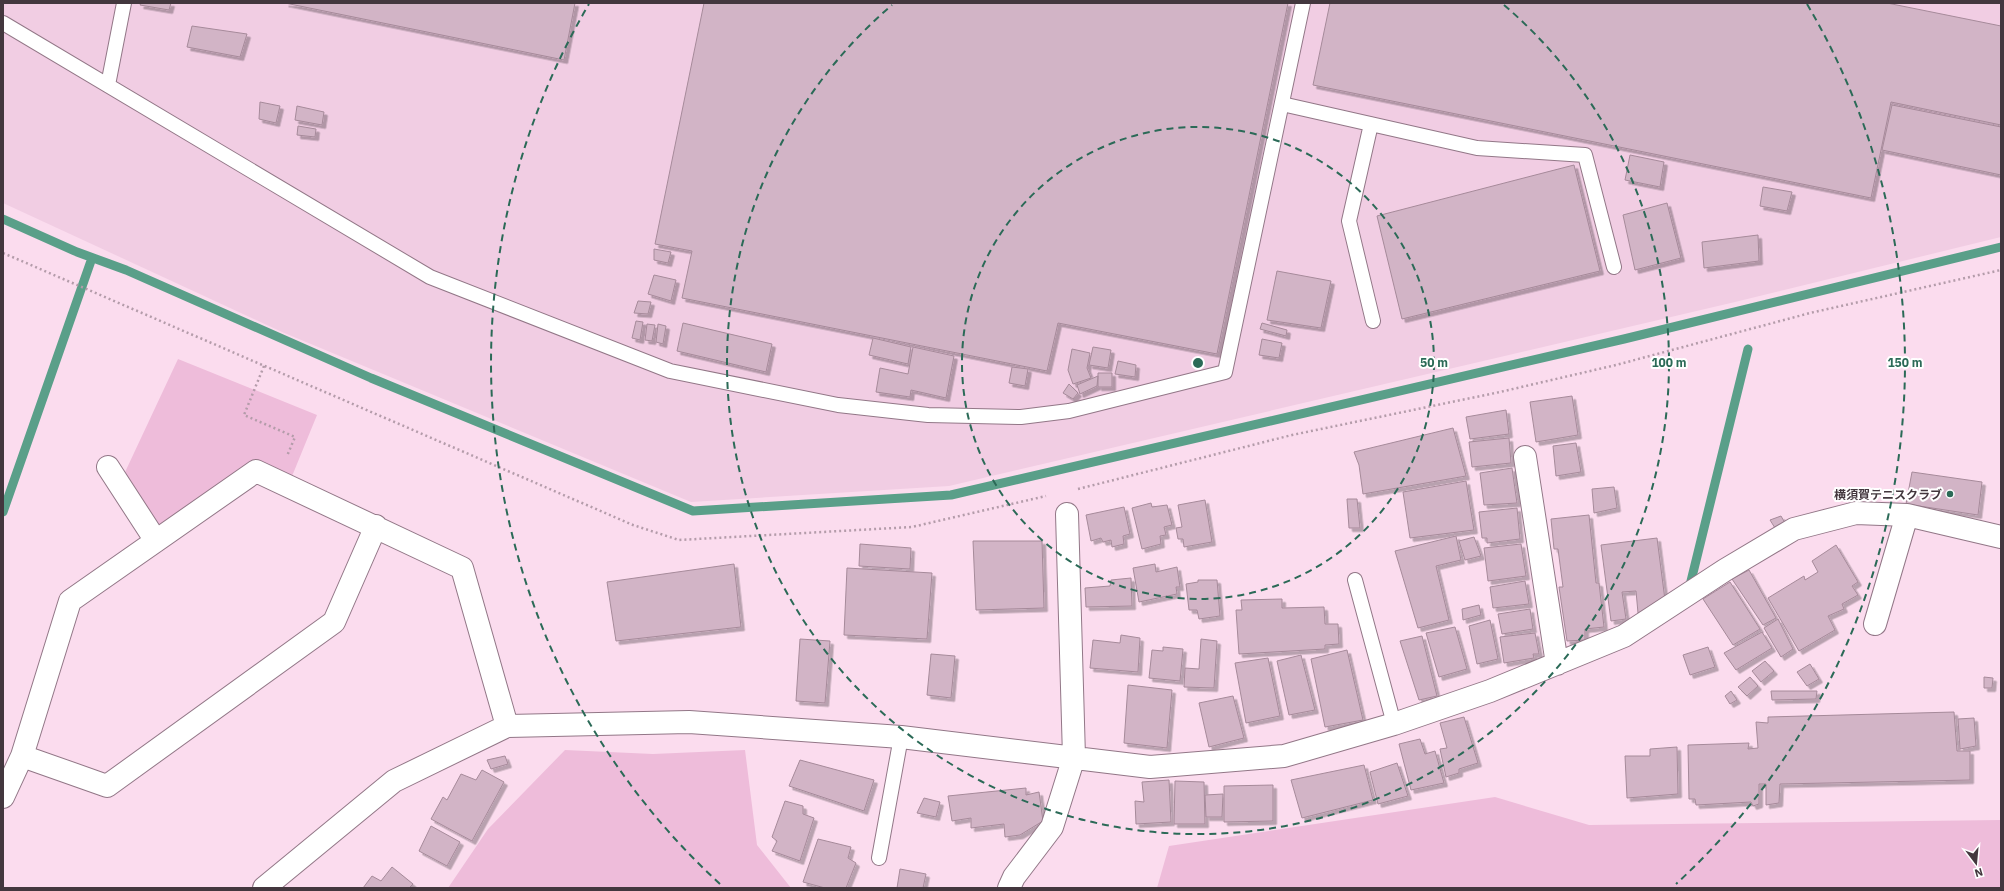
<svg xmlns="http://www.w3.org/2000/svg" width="2004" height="891" font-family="'IBM Plex Sans','Noto Sans JP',sans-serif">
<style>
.built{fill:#f1cde3}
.green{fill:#eebcda}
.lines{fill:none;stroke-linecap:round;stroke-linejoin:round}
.stream{stroke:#5a9f89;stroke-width:9}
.building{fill:#d2b4c6;stroke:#a68a9a;filter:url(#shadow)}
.service-casing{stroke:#927787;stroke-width:16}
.minor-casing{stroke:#927787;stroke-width:24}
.path{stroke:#b49caa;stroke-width:2.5;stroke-dasharray:2 3;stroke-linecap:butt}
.service{stroke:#fff;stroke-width:14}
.minor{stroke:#fff;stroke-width:22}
.ring{fill:none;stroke:#2b6a57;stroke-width:2;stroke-dasharray:7 5}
.poi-dot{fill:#2b6a57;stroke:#fff;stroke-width:1.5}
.labels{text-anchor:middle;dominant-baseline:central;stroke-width:4;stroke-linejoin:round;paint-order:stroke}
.poi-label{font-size:12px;font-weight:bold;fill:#43373e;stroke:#fff;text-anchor:end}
.centre{fill:#2b6a57;stroke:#fff;stroke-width:2}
.ring-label{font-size:12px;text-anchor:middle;font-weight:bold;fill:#2b6a57;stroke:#fff;stroke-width:4;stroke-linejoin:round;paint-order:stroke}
</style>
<defs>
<filter id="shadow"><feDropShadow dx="3.5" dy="3.5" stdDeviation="0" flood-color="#0004"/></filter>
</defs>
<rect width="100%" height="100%" fill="#fbdcee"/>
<path class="built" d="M3 3H2001V237L1735 302 949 486 691 502 282 332 3 203Z"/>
<path class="green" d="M178 359 317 415 288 486 255 471 156 541 119 485Z
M565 750 653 754 745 750 757 845 791 888H448L488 829Z
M1495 797 1589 825 2001 820V888H1157L1169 846Z"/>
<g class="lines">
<path class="stream" d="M3 219 77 252 126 270 371 378 693 511 951 495 1624 339 2001 247
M3 512 92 258
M1691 581 1748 349"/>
</g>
<path class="building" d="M141 3H171L169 10 140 5Z
M285 3H575L564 60Z
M704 3H1288L1217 354 1058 323 1047 371 682 298 692 251 655 244Z
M1330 3H1887L2001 26V125L1891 102 1871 198 1313 85Z
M192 26 247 34 240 57 187 47Z
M260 102 280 106 276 123 259 119Z
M1892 105 2001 127V175L1882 150Z
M297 106 324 112 322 125 295 120Z
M298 126 316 129 315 137 297 135Z
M1630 155 1664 162 1660 187 1625 180Z
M1574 165 1600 271 1402 319 1377 216Z
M1763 187 1792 192 1787 211 1760 206Z
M1667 203 1681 258 1635 270 1623 215Z
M1758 235 1759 261 1704 268 1702 242Z
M654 249 671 252 668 263 654 260Z
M1277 271 1331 281 1321 328 1267 320Z
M654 275 676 280 671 301 648 294Z
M638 301 651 302 648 314 634 313Z
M636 321 643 322 640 340 632 338Z
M683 323 772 344 766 372 677 351Z
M1262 323 1287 330 1286 336 1260 329Z
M647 324 655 325 652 341 645 340Z
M658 324 666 326 663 344 656 342Z
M873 338 911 347 908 364 869 355Z
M1262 339 1282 343 1279 358 1259 355Z
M913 347 954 356 946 398 911 390 910 397 876 392 880 368 908 374Z
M1093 347 1111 350 1108 368 1089 365Z
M1072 349 1090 353 1087 368 1091 378 1073 384 1068 370Z
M1118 361 1136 365 1135 377 1115 374Z
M1012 367 1028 369 1025 386 1009 383Z
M1098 373H1112V387H1098Z
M1098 376 1097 386 1080 394 1077 385Z
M1069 384 1078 393 1073 399 1063 393Z
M1572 396 1578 435 1536 442 1530 402Z
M1506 410 1509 434 1470 439 1466 417Z
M1453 428 1466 476 1363 494 1359 465 1354 452Z
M1509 438 1511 463 1472 467 1469 442Z
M1576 443 1581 472 1556 476 1553 446Z
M1512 468 1517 503 1484 505 1480 473Z
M1912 472 1982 482 1978 515 1906 504Z
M1466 481 1474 530 1410 538 1403 492Z
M1614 487 1617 508 1594 513 1592 489Z
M1347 499H1357L1360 528H1349Z
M1205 500 1212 542 1184 547 1183 539H1178L1176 528 1182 527 1178 505Z
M1151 503 1152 507 1167 505 1172 525 1164 527 1166 535 1160 536 1161 544 1142 549 1132 508Z
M1124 507 1130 534 1123 536 1124 544 1112 547 1111 540 1103 542 1101 538 1091 541 1086 515Z
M1517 508 1520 539 1487 543V538H1482L1479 512Z
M1589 515 1596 583H1599L1604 627 1585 629V640L1567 641 1559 587H1563L1558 549H1554L1551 519Z
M1781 516 1785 523 1775 528 1770 520Z
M1456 536 1461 560 1436 566 1449 620 1418 628 1395 551Z
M1474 537 1481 556 1465 560 1459 541Z
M1657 538 1665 600 1638 613 1636 591 1622 592 1626 619 1611 621 1601 545Z
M973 541H1042L1044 608 976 610Z
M860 544 911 548 910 569 859 566Z
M1521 544 1526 576 1488 581 1484 548Z
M1836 545 1858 582 1852 586 1858 595 1842 604 1844 609 1828 616 1835 630 1799 651 1768 598 1804 576 1805 580 1818 572 1812 561Z
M734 564 741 627 616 641 607 582Z
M1155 564 1156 572 1177 567 1180 587H1176L1177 594 1139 602 1133 568Z
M847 568 932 573 927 639 844 635Z
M1749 570 1776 618 1763 625 1732 579Z
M1131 578 1132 606 1086 607 1085 588 1110 586 1111 580Z
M1198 580H1217L1220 616 1199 619 1197 610H1189L1186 584 1198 582Z
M1525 581 1529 604 1493 608 1490 587Z
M1730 582 1760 629 1733 645 1703 599Z
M1282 599V608L1324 607 1325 624H1338L1339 644 1325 645V649L1239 654 1236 610H1242L1241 600Z
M1479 605 1481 615 1463 620 1462 609Z
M1530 609 1533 629 1502 634 1498 614Z
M1778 619 1793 649 1781 657 1764 628Z
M1490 620 1498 659 1477 664 1469 626Z
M1455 627 1467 669 1439 677 1426 633Z
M1762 632 1772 648 1736 670 1724 653Z
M1535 633 1539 654H1533L1534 658 1504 663 1500 637Z
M1121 635 1140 638 1138 672 1090 668 1093 640 1120 643Z
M1422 636 1437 696 1419 700 1400 641Z
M800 639 830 641 825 703 796 701Z
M1201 639 1217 641 1214 688 1184 687 1185 668 1199 669Z
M1163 647 1183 649 1180 681 1149 678 1152 650 1163 651Z
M1708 647 1715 667 1690 675 1683 655Z
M1347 650 1363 720 1325 727 1311 659Z
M931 654 955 656 951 698 927 695Z
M1301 655 1315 710 1289 715 1277 661Z
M1268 658 1280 716 1246 723 1235 663Z
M1765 661 1774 671 1761 682 1752 671Z
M1810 664 1819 679 1807 686 1797 672Z
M1750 677 1758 686 1747 696 1738 687Z
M1984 677 1993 678 1992 688H1984Z
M1128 685 1172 690 1167 748 1124 743Z
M1731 691 1737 700 1730 704 1725 696Z
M1771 691H1817L1816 699 1772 700Z
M1233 696 1244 738 1209 747 1199 703Z
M1954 712 1957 751H1970V780L1780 784 1779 803 1766 805V784H1759V804L1753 806 1751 802 1696 805 1695 799H1689L1688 745 1749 743 1748 749 1758 748 1756 722 1768 723V717Z
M1464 717 1478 763 1459 769V773L1446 777 1440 749 1447 748 1440 723Z
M1974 718 1976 746 1960 749 1958 719Z
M1420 739 1425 754 1435 751 1444 783 1411 790 1399 744Z
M1677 747 1678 794 1627 798 1625 756H1650V749Z
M505 756 508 764 491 769 487 760Z
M800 760 874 780 864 811 789 786Z
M1397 763 1408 796 1378 804 1370 772Z
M1364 765 1373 800 1302 818 1291 780Z
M482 770 504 782 472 841 431 819 443 797 447 800 461 774 476 780Z
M1169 780 1171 822 1136 824 1135 801 1144 802 1142 782Z
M1175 781 1204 782 1205 824H1174Z
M1273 785V821L1224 822V786Z
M1026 788V795L1039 792 1043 821 1020 835 1005 837 1004 824 971 828V818L952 821 948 796Z
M1223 794 1222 817H1206L1205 795Z
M924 798 940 802 936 817 917 813Z
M785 801 803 806V814L814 818 800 861 772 851 777 841 772 837Z
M431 826 460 842 447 866 419 851Z
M818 839 851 847 848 858 856 863 846 888H825L803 882Z
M392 867 413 884 409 888H363L372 876 381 881Z
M900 869 926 874 923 888H897Z"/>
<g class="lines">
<defs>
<path id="service" d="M3 23 430 277 670 371 838 405 928 415 1021 417 1069 411 1225 372 1303 3
M108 85 124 3
M1282 104 1477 148 1585 155 1614 267
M1371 124 1349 221 1373 321
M1355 580 1394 724
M879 858 901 737"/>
<path id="minor" d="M1525 457 1557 664
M108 467 156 541
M1875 624 1907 515
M22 756 107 786 334 622 376 526
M3 797 22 756 70 601 256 471 462 568 507 726
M264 888 394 781 507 726 689 722 901 737 1150 767 1284 756 1394 724 1490 691 1624 636 1725 570 1794 529 1856 513 1907 515 2001 537
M1009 888 1014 877 1052 827 1074 757 1067 514"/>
</defs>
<use href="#service" class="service-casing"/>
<use href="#minor" class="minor-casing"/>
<path class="path" d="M3 253 633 525 679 540 912 527 1046 496
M264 366 244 415 295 437 287 456
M1078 489 1292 435 1500 392 1616 365 1810 313 2001 270"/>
<use href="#service" class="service"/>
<use href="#minor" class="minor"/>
</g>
<g class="ring">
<circle cx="1198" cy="363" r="236"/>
<path d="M1504 5A471 471 0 1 1 892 5"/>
<path d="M720 884A707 707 0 0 1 589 4M1807 4A707 707 0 0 1 1676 884"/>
</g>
<circle class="poi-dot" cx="1950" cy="494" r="4"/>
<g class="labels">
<g class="poi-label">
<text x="1942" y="494">横須賀テニスクラブ</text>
</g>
</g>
<circle cx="1198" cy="363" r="6" class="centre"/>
<g class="ring-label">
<text x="1434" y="367">50 m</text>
<text x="1669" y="367">100 m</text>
<text x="1905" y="367">150 m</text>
</g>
<rect width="2004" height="891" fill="none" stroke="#43373e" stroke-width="8"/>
<g transform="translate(1976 863) rotate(164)" stroke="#ffffff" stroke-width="3" paint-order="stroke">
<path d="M0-3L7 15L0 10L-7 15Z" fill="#43373e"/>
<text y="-6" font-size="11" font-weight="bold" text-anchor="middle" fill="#43373e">N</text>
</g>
</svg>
